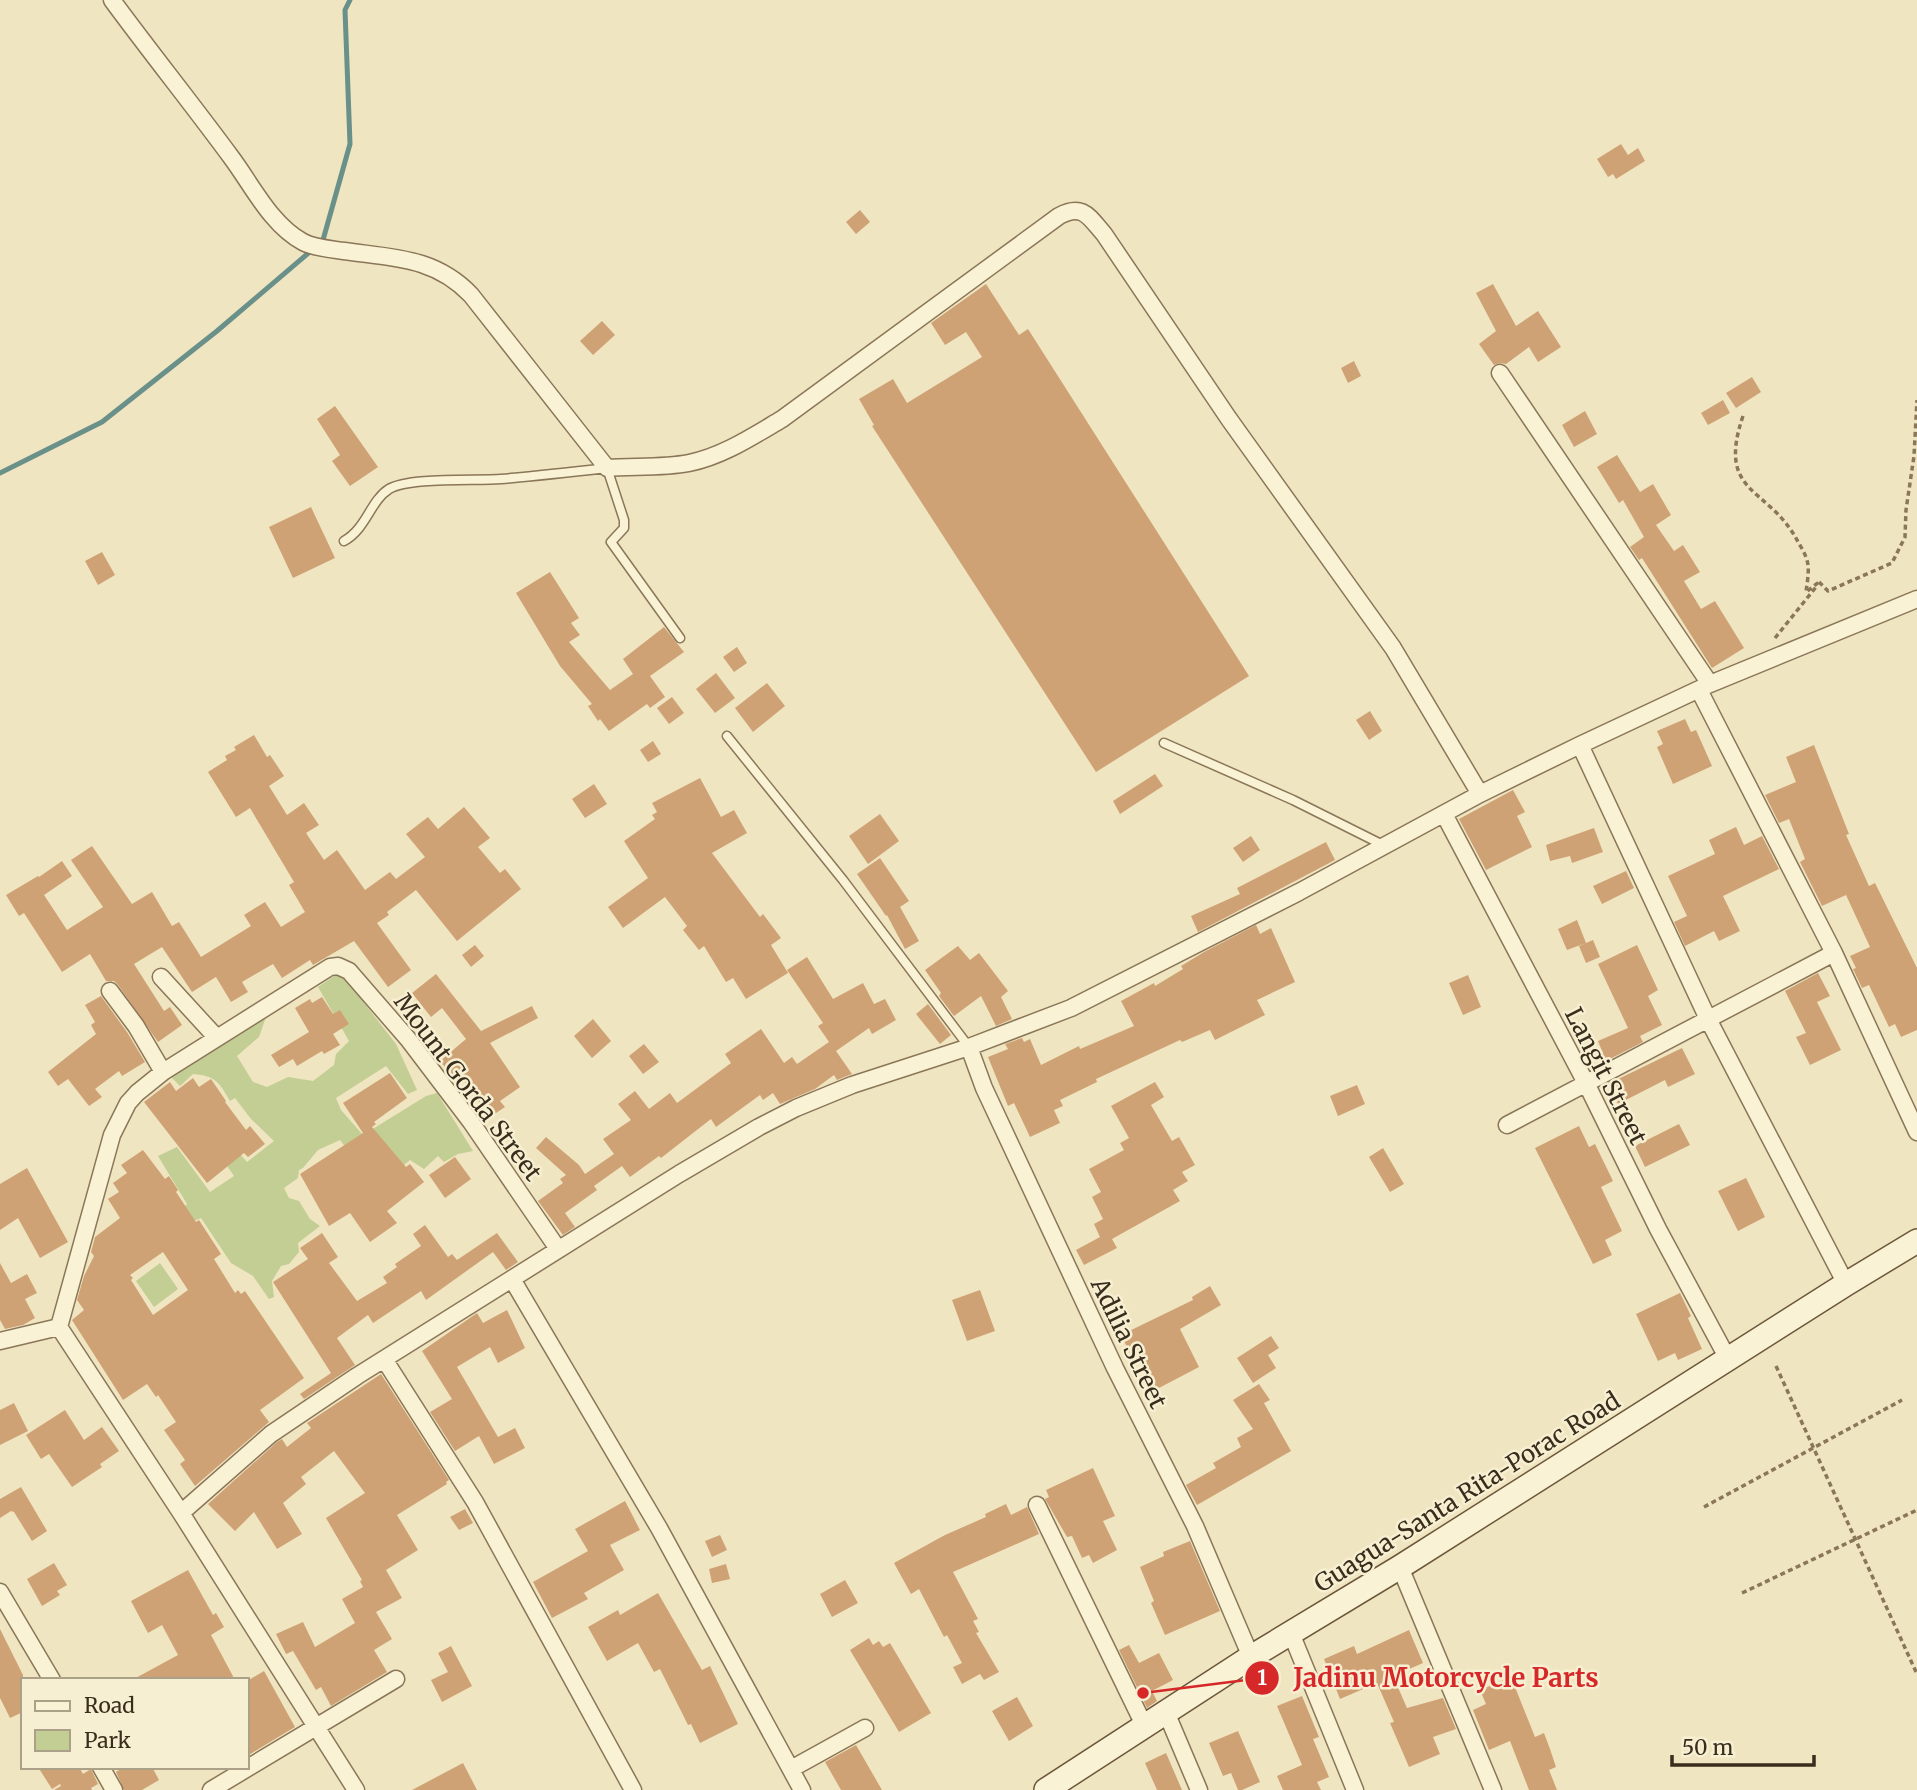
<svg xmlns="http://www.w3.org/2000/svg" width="1917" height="1790" font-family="Merriweather,serif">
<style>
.green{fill:#c3ce94}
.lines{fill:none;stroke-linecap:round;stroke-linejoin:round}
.stream{stroke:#6a908a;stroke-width:5}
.building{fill:#cfa275;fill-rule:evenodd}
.lane-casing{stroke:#8a7658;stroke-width:11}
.street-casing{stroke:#8a7658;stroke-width:19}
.secondary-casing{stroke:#6c573b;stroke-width:26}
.path{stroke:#8a7658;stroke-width:3.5;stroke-dasharray:5 3.5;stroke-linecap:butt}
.lane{stroke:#faf2d4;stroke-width:8}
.street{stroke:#faf2d4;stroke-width:16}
.secondary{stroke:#faf2d4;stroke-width:23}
.labels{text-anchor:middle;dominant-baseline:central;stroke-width:5;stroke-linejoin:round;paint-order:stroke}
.street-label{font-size:24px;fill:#392d1d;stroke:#f7efd1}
.leader{fill:none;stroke:#d62828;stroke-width:2.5}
.callout-dot{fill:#d62828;stroke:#f7efd1;stroke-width:2.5}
.mark-label{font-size:21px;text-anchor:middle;font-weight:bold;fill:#fff}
.callout-label{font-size:26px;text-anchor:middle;font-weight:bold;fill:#d62828;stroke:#f7efd1;stroke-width:5;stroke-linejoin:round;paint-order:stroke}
</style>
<rect width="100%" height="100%" fill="#f0e5c1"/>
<path class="green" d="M340 972 396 1044 417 1090 408 1094 386 1066 336 1098 341 1110 363 1135 426 1096 437 1093 473 1151 458 1154 444 1162 438 1156 424 1169 410 1160 390 1177 352 1156 340 1140 318 1150 303 1168 299 1170 298 1178 284 1188 289 1198 299 1201 310 1219 320 1226 298 1243 299 1252 289 1264 281 1266 272 1281 274 1297 269 1299 253 1276 231 1263 201 1218 184 1225 177 1214 187 1204 158 1156 177 1147 210 1192 234 1176 219 1154 232 1145 247 1162 274 1141 251 1119 235 1098 230 1101C219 1082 216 1076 193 1074L180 1086 169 1075 242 1025 266 1017 259 1037 237 1056 253 1082 267 1087 288 1077 313 1081 334 1065 336 1054 349 1041 318 987Z
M160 1263 178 1289 154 1307 136 1281Z"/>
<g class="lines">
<path class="stream" d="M319 243 323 240 350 144 345 10 350 0
M0 473 102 422 217 331 312 250"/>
</g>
<path class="building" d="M1621 144 1628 155 1638 148 1645 161 1616 179 1613 174 1608 177 1597 159Z
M860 210 870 222 856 234 846 222Z
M986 284 1019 335 1028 329 1249 676 1096 772 872 426 874 425 859 399 893 379 907 403 982 357 966 332 945 345 931 323Z
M1493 284 1516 326 1538 311 1561 347 1538 362 1529 347 1506 364 1500 363 1494 365 1479 344 1496 331 1476 293Z
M602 321 615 335 593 355 580 341Z
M1354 361 1361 376 1348 383 1341 368Z
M1752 377 1761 392 1736 408 1726 393Z
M1723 400 1730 413 1708 425 1701 413Z
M335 406 378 467 350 486 332 461 340 455 317 419Z
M1585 411 1597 434 1574 447 1562 425Z
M1617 455 1640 492 1653 484 1671 515 1656 525 1674 551 1683 545 1700 572 1684 581 1701 609 1715 601 1744 648 1712 668 1642 558 1639 560 1630 547 1644 537 1623 500 1619 503 1597 467Z
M311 507 335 558 293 578 269 527Z
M102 552 115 575 98 585 85 561Z
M550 572 579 618 571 623 580 635 569 642 610 690 633 674 623 659 664 627 684 652 650 676 665 697 650 708 647 704 609 731 600 719 598 721 588 706 592 704 560 666 516 593Z
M737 647 747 663 734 672 723 657Z
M716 673 735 698 715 713 696 689Z
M767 683 785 706 753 732 735 708Z
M672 697 684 713 669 724 657 708Z
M1370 711 1382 731 1369 740 1356 720Z
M1685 719 1691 732 1696 730 1712 766 1673 784 1657 747 1663 744 1657 731Z
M254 735 267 757 270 755 284 776 269 786 287 815 304 803 319 825 306 833 324 860 337 850 365 890 390 872 396 879 425 857 406 834 428 817 438 829 464 807 490 838 478 847 500 873 505 869 521 889 457 941 416 890 387 912 389 915 377 923 411 970 388 987 354 941 313 965 310 960 282 978 273 964 242 982 248 992 231 1002 216 977 192 992 162 947 134 964 164 1011 170 1007 182 1025 158 1042 118 985 114 981H106L90 954 62 972 24 913 19 916 6 895 38 876 39 877 62 861 72 876 44 895 67 930 103 907 71 860 92 846 132 904 152 892 172 926 179 922 201 957 251 926 244 915 265 902 281 927 305 912 289 885 294 882 250 808 236 817 208 772 227 760 225 756 236 750 234 747Z
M653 741 661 754 648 762 640 750Z
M1814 745 1849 834 1846 835 1869 886 1875 883 1917 968V1030L1901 1037 1895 1024 1889 1027 1869 985 1862 988 1853 969 1856 968 1850 956 1870 947 1846 895 1822 906 1800 862 1805 859 1789 819 1779 823 1765 795 1796 782 1786 757Z
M1155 774 1163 786 1120 814 1113 801Z
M700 778 721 817 734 810 747 833 712 853 760 917 763 914 781 938 771 945 788 973 746 999 733 978 726 982 704 946 699 950 683 930 687 926 665 897 623 928 608 907 648 878 624 841 655 819 652 815 657 812 652 803Z
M594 784 607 804 585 818 572 799Z
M1513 790 1525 812 1517 816 1532 847 1486 870 1459 819Z
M880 814 899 841 868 864 849 836Z
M1736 827 1744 845 1762 836 1779 869 1723 896 1740 931 1719 941 1714 931 1685 946 1674 922 1687 916 1668 876 1715 854 1709 840Z
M1594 828 1603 852 1572 863 1570 856 1550 861 1546 845Z
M1251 836 1260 850 1243 862 1233 848Z
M1326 842 1335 860 1198 932 1191 916 1240 894 1237 888Z
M880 858 909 901 900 907 919 941 905 949 887 915 886 916 857 874Z
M1626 871 1634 888 1602 904 1593 886Z
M1577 920 1586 943 1567 950 1558 929Z
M1256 925 1260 934 1271 928 1295 982 1257 1000 1265 1015 1215 1040 1210 1030 1182 1042 1180 1040 1096 1079 1097 1082 1060 1100 1063 1106 1054 1110 1060 1123 1030 1137 1014 1103 1008 1106 988 1057 1008 1049 1005 1044 1022 1038 1024 1042 1030 1039 1041 1065 1079 1046 1080 1049 1134 1026 1121 1001 1154 983 1155 986 1183 969 1181 966 1204 952Z
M1593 940 1600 957 1586 963 1579 946Z
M475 945 484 956 471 967 462 955Z
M1637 945 1658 990 1648 996 1662 1025 1640 1036 1643 1042 1606 1061 1598 1041 1628 1028 1598 964Z
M958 946 970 960 979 953 1008 991 1001 997 1012 1019 996 1026 981 996 954 1016 939 996 941 993 925 970Z
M807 957 833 999 863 983 874 1004 885 999 896 1020 872 1034 869 1028 836 1051 852 1074 837 1080 834 1075 815 1089 780 1104 773 1093 763 1100 760 1095 716 1127 711 1119 661 1158 659 1156 630 1177 622 1166 594 1186 597 1190 565 1213 575 1227 563 1235 538 1201 563 1183 560 1179 566 1175 536 1148 546 1137 579 1165 585 1174 614 1154 603 1139 631 1120 618 1104 635 1091 649 1109 670 1093 677 1103 731 1063 725 1054 761 1029 784 1063 792 1057 797 1064 829 1042 818 1026 823 1023 787 970Z
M1818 973 1830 996 1817 1002 1841 1050 1810 1065 1796 1037 1806 1033 1785 991Z
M436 974 481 1031 532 1006 538 1018 490 1043 520 1087 500 1101 505 1107 490 1117 462 1078 457 1082 440 1061 466 1039 442 1008 431 1017 412 993Z
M1468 975 1481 1007 1463 1015 1449 983Z
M101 996 127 1032 145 1062 122 1076 119 1071 95 1089 102 1097 89 1106 68 1079 58 1086 48 1072 96 1034 91 1025 95 1022 85 1005Z
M322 997 333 1014 340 1010 349 1024 333 1034 340 1045 324 1054 322 1051 297 1066 293 1059 279 1067 271 1055 309 1032 295 1008 310 999 312 1003Z
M928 1004 951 1035 940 1044 916 1014Z
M593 1019 611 1041 592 1058 574 1036Z
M644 1044 659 1062 643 1074 629 1056Z
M1682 1048 1695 1074 1668 1087 1665 1080 1618 1104 1608 1084Z
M390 1073 407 1098 374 1122 376 1124 372 1127 406 1167 410 1164 424 1182 387 1211 397 1223 370 1242 350 1213 329 1226 300 1174 363 1133 343 1103Z
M193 1078 199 1087 211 1079 226 1101 225 1102 246 1130 250 1126 265 1144 248 1157 244 1153 207 1183 144 1102 170 1082 176 1091Z
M1155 1082 1164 1097 1151 1105 1172 1141 1179 1137 1195 1165 1182 1172 1188 1181 1173 1190 1180 1201 1112 1239 1117 1248 1084 1265 1076 1250 1100 1237 1094 1224 1103 1219 1092 1197 1101 1192 1089 1169 1124 1150 1120 1143 1129 1138 1111 1106Z
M1357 1085 1365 1104 1338 1116 1330 1096Z
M1679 1124 1690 1145 1645 1167 1635 1146Z
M1579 1126 1589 1147 1595 1144 1613 1181 1601 1187 1622 1231 1605 1240 1612 1255 1593 1264 1535 1148Z
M1383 1148 1404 1184 1390 1192 1369 1157Z
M143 1150 165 1179 169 1176 178 1190 176 1192 196 1222 199 1220 221 1254 214 1259 235 1293 238 1290 241 1294 245 1291 304 1378 260 1410 269 1422 195 1486 180 1464 185 1460 164 1430 176 1422 158 1395 156 1397 147 1384 123 1400 72 1320 84 1310 77 1300 84 1276 94 1256 91 1252 95 1237 120 1218 108 1199 119 1192 113 1183 127 1173 121 1165ZM163 1252 188 1290 153 1315 131 1280 133 1278 130 1275Z
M455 1157 471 1179 445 1198 429 1175Z
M27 1168 68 1242 40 1258 18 1218 0 1230V1184Z
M1746 1178 1765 1217 1738 1231 1718 1191Z
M425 1225 448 1257 452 1254 457 1260 497 1233 518 1262 506 1270 493 1252 426 1300 421 1291 373 1323 368 1315 337 1338 355 1365 304 1399 300 1394 331 1373 273 1282 308 1259 300 1248 322 1233 338 1257 329 1263 357 1301 387 1283 383 1277 397 1267 395 1264 421 1246 413 1234Z
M0 1263 11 1283 27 1274 37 1293 25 1299 35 1318 23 1325 5 1329 0 1320Z
M1210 1286 1221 1305 1180 1329 1199 1367 1157 1389 1140 1355 1133 1359 1121 1335 1193 1300 1192 1297Z
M980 1290 995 1331 967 1341 952 1300Z
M1680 1293 1691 1316 1688 1318 1702 1349 1678 1360 1675 1353 1658 1361 1636 1314Z
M507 1310 525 1348 498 1363 490 1347 457 1367 498 1437 515 1428 525 1448 494 1464 479 1436 455 1451 430 1412 452 1399 422 1351 477 1313 483 1323Z
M1271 1336 1279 1348 1268 1355 1276 1368 1253 1383 1237 1358Z
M381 1374 449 1480 446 1482 447 1484 397 1515 418 1550 386 1570 402 1598 376 1612 392 1639 374 1650 387 1672 331 1706 321 1687 316 1690 293 1651 286 1654 276 1634 303 1622 315 1647 355 1623 342 1599 363 1587 360 1581 362 1580 326 1518 365 1493 334 1451 301 1477 306 1484 283 1503 302 1534 277 1549 254 1512 235 1531 208 1504 277 1442 282 1439 287 1447 311 1428 307 1423Z
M1259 1384 1270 1400 1264 1403 1291 1451 1197 1505 1186 1485 1216 1468 1213 1463 1241 1447 1237 1438 1253 1429 1233 1400Z
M14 1403 28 1431 0 1445V1410Z
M65 1410 84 1440 102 1427 119 1451 100 1464 102 1467 72 1487 49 1454 41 1459 26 1435Z
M1093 1468 1115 1516 1103 1521 1117 1550 1093 1563 1089 1555 1082 1558 1072 1536 1067 1537 1045 1499 1049 1497 1046 1490Z
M21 1487 47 1531 32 1541 14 1512 11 1511 0 1518V1499Z
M625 1501 640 1530 610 1545 624 1570 584 1593 588 1599 552 1618 533 1582 588 1551 575 1529Z
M1006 1504 1011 1515 1027 1507 1039 1534 953 1572 978 1619 973 1621 979 1632 976 1633 999 1672 984 1680 980 1674 962 1684 953 1667 962 1663 947 1635 944 1637 919 1589 911 1594 894 1563 945 1535 986 1517 985 1514Z
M465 1509 473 1523 459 1530 450 1517Z
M720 1535 727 1550 712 1557 705 1541Z
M1190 1541 1220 1611 1165 1635 1151 1603 1154 1601 1140 1567 1164 1556 1163 1552Z
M54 1563 67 1585 57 1591 60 1595 42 1606 27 1579Z
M726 1564 730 1579 712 1583 709 1569Z
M188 1570 213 1615 216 1613 224 1627 211 1635 235 1680H132L178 1655 162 1625 148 1633 131 1601Z
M845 1580 858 1603 832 1617 820 1594Z
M658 1593 702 1670 710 1666 738 1724 700 1743 691 1724 688 1725 660 1669 654 1672 638 1643 607 1661 588 1627 618 1610 620 1615Z
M0 1629 23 1675V1712L10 1718 0 1698Z
M1409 1630 1423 1663 1393 1676 1407 1708 1443 1698 1456 1729 1433 1737 1440 1754 1409 1767 1390 1723 1394 1722 1377 1683 1340 1699 1324 1659 1354 1646 1357 1654Z
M869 1638 873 1645 879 1641 883 1647 890 1643 931 1713 899 1732 850 1650Z
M1129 1645 1139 1663 1159 1653 1173 1680 1152 1691 1157 1701 1147 1708 1119 1650Z
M451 1646 472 1686 442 1702 431 1680 448 1672 438 1653Z
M264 1671 295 1727 247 1756V1681Z
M1511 1677 1535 1737 1544 1733 1550 1749 1556 1767 1549 1770 1557 1790H1529L1510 1741 1489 1750 1473 1710 1486 1704 1480 1690Z
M1302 1696 1319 1737 1313 1739 1329 1777 1317 1782 1321 1790H1283L1277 1776 1302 1765 1277 1706Z
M1017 1697 1033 1726 1009 1741 992 1711Z
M1238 1731 1260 1782 1242 1790H1238L1231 1773 1223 1776 1209 1743Z
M856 1745 882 1790H841L825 1762Z
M1166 1753 1182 1790H1157L1145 1763Z
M463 1763 477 1790H412Z
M38 1767H79L83 1774 91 1769 98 1784 91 1788 92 1790H54L61 1786 60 1784 52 1789Z
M124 1767H152L159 1780 142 1790H124L116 1772Z"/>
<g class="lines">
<defs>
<path id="lane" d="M344 541C367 528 370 501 389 489 408 477 476 481 501 479 536 476 572 472 607 468L624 520V528L611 542 680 638
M727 736 843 880 969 1047
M1164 743 1293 800 1383 845"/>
<path id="street" d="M112 0C151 53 192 104 231 157 252 185 271 225 303 242 314 248 331 249 344 251 393 258 435 257 471 295L607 468C634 466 663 468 689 463 723 456 753 436 782 419L1059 216C1083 203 1089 217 1104 234L1229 419 1393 648 1480 794
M1500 373 1710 684
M1699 690 1834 953 1917 1132
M1580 745 1708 1019 1846 1284
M1444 814 1586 1083 1658 1229 1728 1359
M161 977 216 1037
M110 991 136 1026 163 1072
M969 1047 984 1088 1115 1368 1195 1526 1251 1657
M1507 1125 1834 953
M512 1279 659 1528 802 1790
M59 1327 181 1513 356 1790
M0 1341 59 1327 112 1135 128 1103 137 1093 163 1072 330 967 338 966 349 971 408 1039 471 1122 558 1249
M384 1359 475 1502 633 1790
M1037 1505 1144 1725
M181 1513 271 1434 357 1376 679 1174 759 1127 796 1108 852 1085 969 1047 1071 1008 1299 892 1480 794 1580 745 1710 684 1917 599
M1400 1567 1493 1790
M0 1592 52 1680
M1291 1633 1355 1790
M1166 1712 1199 1790
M101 1767 114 1790
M791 1769 865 1728
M211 1790 396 1679"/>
<path id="secondary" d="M1046 1790 1251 1657 1400 1567 1846 1284 1917 1241"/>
</defs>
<use href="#lane" class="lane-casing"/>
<use href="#street" class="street-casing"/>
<use href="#secondary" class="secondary-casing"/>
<path class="path" d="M1743 416C1716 495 1768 486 1797 540 1801 547 1807 556 1808 565 1809 573 1807 584 1806 592L1819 582
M1819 582 1828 591 1892 563 1905 537 1906 510 1914 456 1917 400
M1775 638 1816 587
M1776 1366 1917 1674
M1704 1507 1902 1400
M1742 1593 1917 1510"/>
<use href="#lane" class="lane"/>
<use href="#street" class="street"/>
<use href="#secondary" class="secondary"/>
</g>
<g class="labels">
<g class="street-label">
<text transform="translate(1606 1076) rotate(63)">Langit Street</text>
<text transform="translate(468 1087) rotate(53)">Mount Gorda Street</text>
<text transform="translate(1129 1343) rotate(64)">Adilia Street</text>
<text transform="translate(1467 1492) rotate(-32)">Guagua-Santa Rita-Porac Road</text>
</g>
</g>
<path class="leader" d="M1143 1693L1262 1678"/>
<g class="callout-dot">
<circle cx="1143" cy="1693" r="7"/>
<circle cx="1262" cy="1678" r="18"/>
</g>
<g class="mark-label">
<text x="1262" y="1685">1</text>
</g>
<g class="callout-label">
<text x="1446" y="1687">Jadinu Motorcycle Parts</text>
</g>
<rect x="21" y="1678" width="228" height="91" fill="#f7efd1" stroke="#aba189" stroke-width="2"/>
<rect x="35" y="1701" width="35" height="10" fill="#faf2d4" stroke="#aba189" stroke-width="2"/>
<text x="84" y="1713" font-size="21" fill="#392d1d">Road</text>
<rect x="35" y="1730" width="35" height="21" fill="#c3ce94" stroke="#aba189" stroke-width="2"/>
<text x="84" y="1748" font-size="21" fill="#392d1d">Park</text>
<path d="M1672 1755v10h142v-10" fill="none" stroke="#392d1d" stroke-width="3.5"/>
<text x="1682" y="1755" font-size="21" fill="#392d1d" stroke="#f7efd1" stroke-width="5" paint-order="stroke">50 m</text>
</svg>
